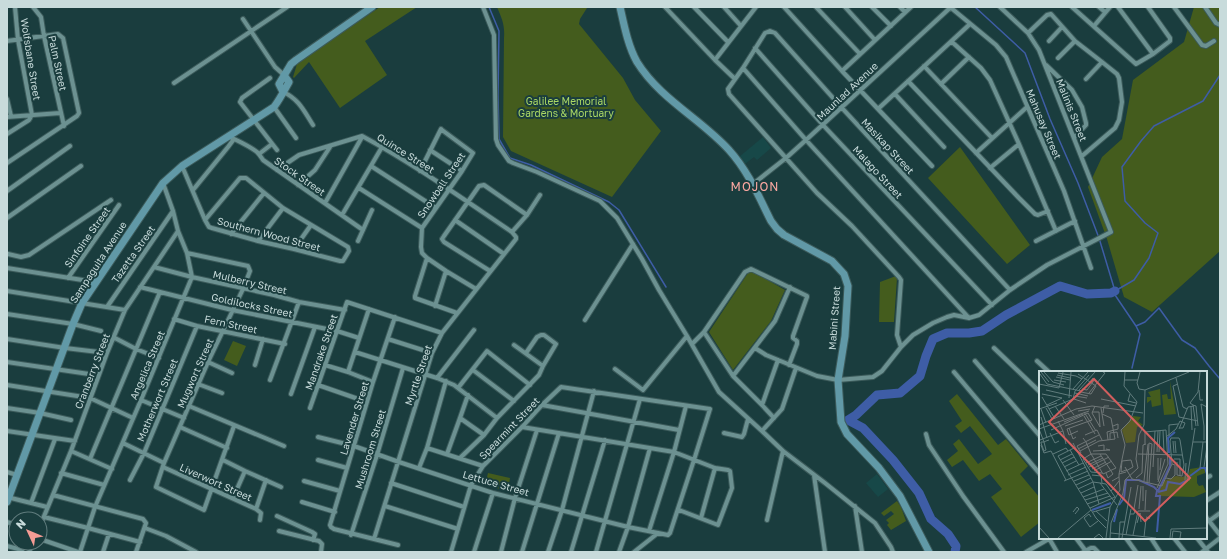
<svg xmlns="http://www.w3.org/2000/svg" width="1227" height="559" font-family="'Golos Text',sans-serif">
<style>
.built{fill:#174848}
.green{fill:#445c1d}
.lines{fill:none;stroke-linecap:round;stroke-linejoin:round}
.stream{stroke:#3e5da6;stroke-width:1.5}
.river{stroke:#3e5da6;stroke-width:9}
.street-casing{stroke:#3c5b5b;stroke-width:6}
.secondary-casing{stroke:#3c5b5b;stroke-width:9}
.street{stroke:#6c9191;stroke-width:4}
.secondary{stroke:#6199a7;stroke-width:7}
.labels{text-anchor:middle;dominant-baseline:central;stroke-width:4;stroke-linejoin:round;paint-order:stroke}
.street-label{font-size:10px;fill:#c8dbdb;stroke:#1a3d3e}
.park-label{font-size:10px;fill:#aad764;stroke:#1a3d3e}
.quarter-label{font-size:12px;letter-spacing:1px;fill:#fba7a1;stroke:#1a3d3e}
.inset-river{fill:none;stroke:#3e5da6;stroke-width:2}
.inset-road{fill:none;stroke:#607c7d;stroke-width:1}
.view{fill:#d25e5e;fill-opacity:0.15;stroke:#d25e5e;stroke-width:2}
.inset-edge{fill:none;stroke:#c8dbdb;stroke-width:2}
</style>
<rect width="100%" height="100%" fill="#1a3d3e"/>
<path class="built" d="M763 137 771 148 757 160 754 157 745 164 739 157Z
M877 474 888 489 878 497 866 483Z"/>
<path class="green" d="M380 7H417L365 41 387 75 340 108 309 62 294 78 293 77 297 64 302 59Z
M497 7H586L587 8 580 19 579 24 623 78 635 100 661 131 612 197 511 151 503 137 504 38C505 25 502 19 497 7Z
M1194 7H1220V251L1152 312 1124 297 1107 239 1088 187 1102 157 1122 139 1133 80 1184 42Z
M960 147 1030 245 1007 264 928 178Z
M750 270 785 290 771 321 733 370 709 332Z
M896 276 897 278 894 322H879L880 282Z
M233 341 246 346 237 366 224 360Z
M957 394 998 445 1006 439 1028 466 1020 474 1040 498V522L1021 537 991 497 1002 489 990 474 979 481 963 460 952 467 947 460 958 451 953 444 959 439 978 464 992 454 970 426 961 433 955 426 962 421 949 401Z
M488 473 510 478 508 491 485 485Z
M897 501 901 507 906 521 891 530 887 525 889 523 886 520 894 514 891 511 884 516 881 513Z"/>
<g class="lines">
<path class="stream" d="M489 7 499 31 498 94 499 139 510 158 531 165 609 202 619 210 666 287
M975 7 1025 53 1050 119 1078 183 1099 238 1115 291 1134 280 1149 258 1158 233 1145 223 1125 201 1122 167 1141 141 1154 126 1203 101 1220 75
M1113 292 1136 326 1145 322 1159 308 1182 340 1195 348 1209 366 1220 379
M1132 368 1140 334 1136 326"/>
<path class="river" d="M955 552 956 546 948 534 931 519 919 493 893 460 863 428 848 420 856 415 877 395 900 393 920 376 926 356 933 339 947 333H969L982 331 1006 315 1060 286 1087 294 1111 293 1115 291"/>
<defs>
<path id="street" d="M33 7 41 17 44 36 64 126
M483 7 494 35 496 139 498 145 509 161 513 163 537 172 600 201 617 218 642 259 659 290 687 336 719 392 762 431
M665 7 715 60 735 79
M694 7 728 42
M724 7 741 26
M784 7 842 71 932 166
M816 7 860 54
M845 7 875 40
M872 7 891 26
M900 7 905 12
M950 7 996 45 1006 57 1064 191 1091 268
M1072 7 1136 64 1153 54 1170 41V38L1148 7
M1099 7 1105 12
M1118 7 1153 54
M1174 7 1202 45 1206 46 1214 41
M1205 7 1216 23 1220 25
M243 19 275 67 284 75
M1094 26 1110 7
M1028 33 1047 15 1051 14 1075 41 1102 62 1117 74 1119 78 1122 102 1119 120 1115 128 1082 156
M7 41 58 34 63 38 79 113 77 116 7 163
M1049 41 1062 27
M952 42 981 68 990 80 1019 144 1056 231
M755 48 823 125 992 305
M1058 58 1075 41
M715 60 756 7
M1046 65 1072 90 1082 107 1086 123V125L1074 138
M924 66 992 138
M743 68 728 89 729 94 817 193 852 226 899 277 901 280 897 335 901 347
M842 71 911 7
M270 78 242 98 240 102 277 150
M1086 79 1102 62
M908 81 1019 198 1035 214 1038 215 1048 211
M174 83 287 7
M941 84 969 57
M283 92C299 99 304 111 313 125
M895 94 944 147
M7 99 11 116
M274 107 296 138
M879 108 970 24
M7 117 60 113
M7 134 29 120 32 115 18 40 15 7
M228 136C238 141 248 145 257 152 260 155 261 157 263 160L363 230
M430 150 462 171
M976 153 1027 107
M259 154 272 144
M182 166 205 220 209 227 212 228 258 241 294 249 340 261H343L349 251 348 247 283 208 246 178H240L205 220
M371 166 436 208
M990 168 1019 144
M277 170 299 155 362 136C414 164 463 199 512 232L516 237V239L442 333 432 353 374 539
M420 171 441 129 442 130 473 153 462 171 422 228 421 247 422 253 427 258 446 271 476 289
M753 184 786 158 806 140 951 7
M298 185 315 170 330 147
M359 188 422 228
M193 190 228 147 234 139
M7 191 70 146
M325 203 362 137
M342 215 382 147
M7 218 81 166
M455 220 504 254
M512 232 527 215 540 195
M231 234 264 193
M258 241 283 208
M358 241 372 210
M1036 241 1075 221
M294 249 311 225
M187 253 248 266 250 271 243 289 208 362 164 463 156 487 204 510 234 426
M8 254 21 257 29 255 111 200
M427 258 415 296V298L457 313
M154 267 192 277 274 295 299 302 345 310
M7 268 95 282
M490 271 444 242 442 239 444 236 479 186 484 185 527 215
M68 278 119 205
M140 287 232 310 337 331 359 338
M7 291 125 310
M435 306 446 271
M107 307 173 211
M7 314 73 324 101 331
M395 317 373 382 330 525 331 527 334 529 398 545
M969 318 806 140 743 68 765 33 770 31 775 33 842 108 1010 290
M174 319 197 326 285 344
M585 320 633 244
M113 337 136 349 159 358
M7 339 65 348 107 353
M388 339 432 353
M692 344 704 332
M514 345 543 366
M755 348 766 355 817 376 838 380 873 377 882 371 901 347 913 335 933 323 947 317 954 315 969 318 979 315 1010 290 1047 265 1111 232 1039 50 1028 33 1000 7
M994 348 1040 392
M355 352 437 378 454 385 497 418
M778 360 762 405 733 376 704 332 745 272 751 269 807 296V297L793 336V338L797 341V344L789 365
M975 361 1040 436
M1037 361 1049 372
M7 362 89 374
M208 362 232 373
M255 365 263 339
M325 365 348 372 373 382
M615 369 643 390 687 336
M473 370 514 401
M348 372 369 309
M954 372 1040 474
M733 376 775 321 790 287
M437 378 474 330
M270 380 299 302
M198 384 222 393
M7 385 90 398 133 418
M318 385 367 402
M458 388 487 351 530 385
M291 394 315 327
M141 400 184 418
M542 405 679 430
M762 405 774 418
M189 406 284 446
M7 408 40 413 71 420
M310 408 347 302 442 333
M460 418 484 435
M180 427 227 448
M522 427 674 452 715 468 728 470 730 471 732 488 718 525 679 510
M7 431 75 441
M724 433 742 437 744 434 748 419
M926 434 929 445 963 496 1004 552
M318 437 354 446 399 462 493 493 628 527 668 535 670 533 694 460 710 409 561 387 542 405 522 427 483 466 471 485 451 552
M123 443 164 463
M427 448 483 466
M71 451 112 469
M783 451 825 483 875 523 891 547 893 552
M447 454 460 418 468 395
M460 458 484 435 497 418 539 375 543 366 556 344 544 335H541L537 337 526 353
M90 459 160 292
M223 460 245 471 281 487
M318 460 347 468
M163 467 256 509 266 480
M419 468 427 448 446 381
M7 472 17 475
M61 473 104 485
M814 475 825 552
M1206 478 1210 476
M130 480 144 453 197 326
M304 481 340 491
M391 483 464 507
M53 495 143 519 146 523 136 552
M7 497 47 507
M233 498 245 471
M1206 501 1220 492
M302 502 335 512
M31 503 55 439
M385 506 458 529
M855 506 862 552
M256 509 261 513 260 520
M277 516 312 532 315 534 313 540
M44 517 88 528 140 542
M1206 517 1220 535
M701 518 715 468
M767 520 783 451 762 431 782 409 796 368
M1209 521 1220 513
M7 522 16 525
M40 526 71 451 107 353 125 310 178 231
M145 528 166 536 196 552
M279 531 319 541 322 544 321 552
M649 531 674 452 686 406
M351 535 377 455 403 368
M1076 538 1085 550
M1126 538 1136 552
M1151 538 1160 552
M1174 538 1185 552
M1197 538 1208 552
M40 539 78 552
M7 546 22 550
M29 552 33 543
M80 552 95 507 141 400 192 277 187 253 178 231 173 211 163 183
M103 552 109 534
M474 552 493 493
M501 552 515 498 537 430
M522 552 559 433
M548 552 562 510 594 391
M571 552 605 440
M596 552 640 399
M619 552 628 527 650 448
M634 552 658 533
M1026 552 1047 540H1050L1057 552
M1083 552 1091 548H1094L1098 552
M1202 552 1220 538"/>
<path id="secondary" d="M620 7C624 25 628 46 637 62 660 99 701 119 729 150 748 171 759 197 771 221L777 229 784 235 832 261 844 274 848 286 845 336 838 380 841 422 847 434 879 468 900 496 929 552
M283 92 279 84 291 64 296 60 372 7
M7 502 73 324 82 303 163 183 182 166 274 107C280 99 284 91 289 82L284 75"/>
</defs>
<use href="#street" class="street-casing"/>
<use href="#secondary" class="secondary-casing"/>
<use href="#street" class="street"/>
<use href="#secondary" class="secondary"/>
</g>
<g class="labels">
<g class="street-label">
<text transform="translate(31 59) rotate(81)">Wolfsbane Street</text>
<text transform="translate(58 63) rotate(78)">Palm Street</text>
<text transform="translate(847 91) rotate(-43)">Maunlad Avenue</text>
<text transform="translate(1072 110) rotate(68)">Malinis Street</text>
<text transform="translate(1044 124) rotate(67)">Mahusay Street</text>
<text transform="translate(888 146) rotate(47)">Masikap Street</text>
<text transform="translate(406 153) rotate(32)">Quince Street</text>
<text transform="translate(878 172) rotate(47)">Malago Street</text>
<text transform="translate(300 176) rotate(35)">Stock Street</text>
<text transform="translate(441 185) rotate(-56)">Snowball Street</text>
<text transform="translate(269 234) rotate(15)">Southern Wood Street</text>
<text transform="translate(87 237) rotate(-55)">Sinfoine Street</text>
<text transform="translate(133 254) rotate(-55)">Tazetta Street</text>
<text transform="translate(98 262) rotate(-57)">Sampaguita Avenue</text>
<text transform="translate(250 282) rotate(13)">Mulberry Street</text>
<text transform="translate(252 305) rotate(12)">Goldilocks Street</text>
<text transform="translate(834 318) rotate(-86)">Mabini Street</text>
<text transform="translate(231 324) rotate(12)">Fern Street</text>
<text transform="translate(321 352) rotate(-71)">Mandrake Street</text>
<text transform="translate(147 365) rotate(-67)">Angelica Street</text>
<text transform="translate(92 371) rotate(-69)">Cranberry Street</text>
<text transform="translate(195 373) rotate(-66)">Mugwort Street</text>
<text transform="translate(418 375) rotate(-71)">Myrtle Street</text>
<text transform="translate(157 400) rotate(-67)">Motherwort Street</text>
<text transform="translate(354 418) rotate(-73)">Lavender Street</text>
<text transform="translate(509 428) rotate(-46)">Spearmint Street</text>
<text transform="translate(370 449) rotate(-73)">Mushroom Street</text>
<text transform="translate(216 482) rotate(24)">Liverwort Street</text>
<text transform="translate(496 483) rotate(16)">Lettuce Street</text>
</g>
<g class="park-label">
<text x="566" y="101">Galilee Memorial<tspan x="566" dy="12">Gardens &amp; Mortuary</tspan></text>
</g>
<g class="quarter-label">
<text x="755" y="186">MOJON</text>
</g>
</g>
<g transform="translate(1039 371)">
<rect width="168" height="168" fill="#1a3d3e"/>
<path d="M131 10 137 43 125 44 123 24 128 23 129 28H132ZM121 18 122 34 113 36 112 29 108 32V26H112L109 21ZM94 45 102 46 99 50 104 54 98 56 96 71 87 72 83 59ZM163 96 166 97V102L158 105V112L160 115 164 114 167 121 155 126 120 125 119 122 125 110 137 105 144 106 150 103 151 98Z" fill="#445c1d"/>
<path class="inset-river" d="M130 82 129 67 136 61M151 105 162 97H166L168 103M119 120 131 95V86M119 121 127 119 129 111 141 113 149 109M80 134 85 127 87 109H100L115 116 119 120M53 139 72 132M75 151 78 138M118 161 121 125H117L118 120"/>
<path class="inset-road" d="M2 1 10 11M5 1 14 11 25 14M101 1 98 12 100 18 106 19M19 2 37 5 43 8M1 3 8 13 42 20M39 3 57 15 52 23 42 21M18 4 31 7M17 6 31 9M137 7 144 36 148 38M15 9 27 11M85 9H99M0 13 20 17 24 1M139 13 134 15 140 46 159 50M46 17 54 7M34 18 49 1M43 18 48 19 56 8M7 19 33 25M40 19 56 1M160 19 161 29H164M36 22 49 25M50 22 66 2 64 1M3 23 23 27M91 23 89 30 97 32M36 25 48 27M3 26 16 48M30 27 32 1M34 28 36 20 50 4M35 28 47 32M62 28 97 35M24 29 35 44M8 34 23 27M154 34 151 32 159 21 161 1M16 35 25 48M56 35 53 42 61 56M152 35 153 59M7 37 13 48M62 37 65 55M0 38 18 32M2 38 7 52M10 38 34 28M39 40 51 38M45 41 57 60M53 41H60L61 56M64 42 65 35H70M45 45 56 63M2 46 8 67M25 51 44 43M0 54 37 38 53 35 104 42M168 54V69M26 55 44 49M157 55 154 34 157 35 159 55M165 55 162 33 168 36M165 55V69M30 57 34 68 37 66M0 58 50 40M0 58 5 71 7 79 5 80 2 72V71H5L7 70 10 69M140 58 149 36 155 35M12 59 49 42M124 59 125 82M24 60 27 73M39 60 30 64 28 58 53 49 49 42M11 62 16 72 20 70M46 64 58 59 63 69M130 65V54L139 53M0 66 1 69 24 60 19 50M127 66 137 58 141 50 146 52 144 57H141M44 67 47 71 49 76 50 78 52 83 54 86 64 103 77 97 67 83H52L44 88 52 101 63 102M71 68V62L78 61 79 67M69 69 68 61 79 58V53L74 55M131 70 132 67H140L141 69M134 70 135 82M136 70 137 82M154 71H168M34 72 54 111 60 133M110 72 113 73 110 112M106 73V61L127 59 129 93 118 117M2 74 5 82 12 80 27 109M59 75 65 74V80M39 78 57 69M31 79 40 94M41 80 60 70 76 68 72 47 63 43M54 80 71 79 67 78M118 81 119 60M120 81 121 60M42 82 38 75 60 64M14 83 27 77 29 80M61 83 74 103 69 107 67 102M99 83 143 84M19 85 57 147 67 157M19 85 35 77M135 88H141V105M21 89 33 83M138 91V104L143 105 145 94 141 69M23 92 35 86M47 92 62 85M49 94 64 87M25 96 37 90M50 96 70 86M86 96 93 108 123 115 133 93 131 70M114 96 116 60M165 96 168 75M161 97 164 71M53 98 67 91M87 99 82 101 83 90 92 89 94 96 87 100M121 99 122 87M27 100 44 92M55 100 73 90M80 103 86 74 82 59 91 50 98 31 85 15 86 1M29 104 47 96M53 104 62 105 63 112M97 107 103 102 104 74 107 73M127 107 132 108 136 104V94L133 93M119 109V87M146 109 147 92M151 109 148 108 156 57M25 110 49 100M35 110 50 104M73 110 80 106V103L87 101M105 110 109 73M119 111 126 88M108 112 110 72M37 114 52 107M39 118 54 111 61 112 78 134M72 120 80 110M42 122 55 116M44 126 65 118M46 129 69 122M104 130V115M48 133 71 125M90 134 96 139 95 143H91M51 137 76 126 67 113 61 112M95 138 99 114M100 138 102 115M106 139 107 119M57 140 68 150M34 141 38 136 40 138 36 143M54 141 71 136M52 146 50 143 45 147 51 156 59 150M98 152 101 142 102 151M0 156 10 167M72 162 117 167M87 164 92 138M94 164 99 140H111M105 166 107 148 111 147 107 146M19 167 52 139M55 167 60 163 64 167M67 167 71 136 81 119 80 106M71 167 72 152 84 122 86 109 99 97 97 88 100 64 105 54 106 19 150 1M80 167 81 151H86M83 167 92 116M131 167 132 158 168 157M133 167 134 160 142 161 141 167"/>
<path class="view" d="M55 8 151 107 106 150 10 51Z"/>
<rect width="168" height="168" class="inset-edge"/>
</g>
<rect width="1227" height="559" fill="none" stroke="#c8dbdb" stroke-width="16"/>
<g transform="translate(28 531) rotate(314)"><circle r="19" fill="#1a3d3e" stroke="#607c7d"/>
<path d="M0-3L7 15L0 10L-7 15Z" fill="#f59c95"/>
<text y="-6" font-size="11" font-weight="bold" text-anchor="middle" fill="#c8dbdb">N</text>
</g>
</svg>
